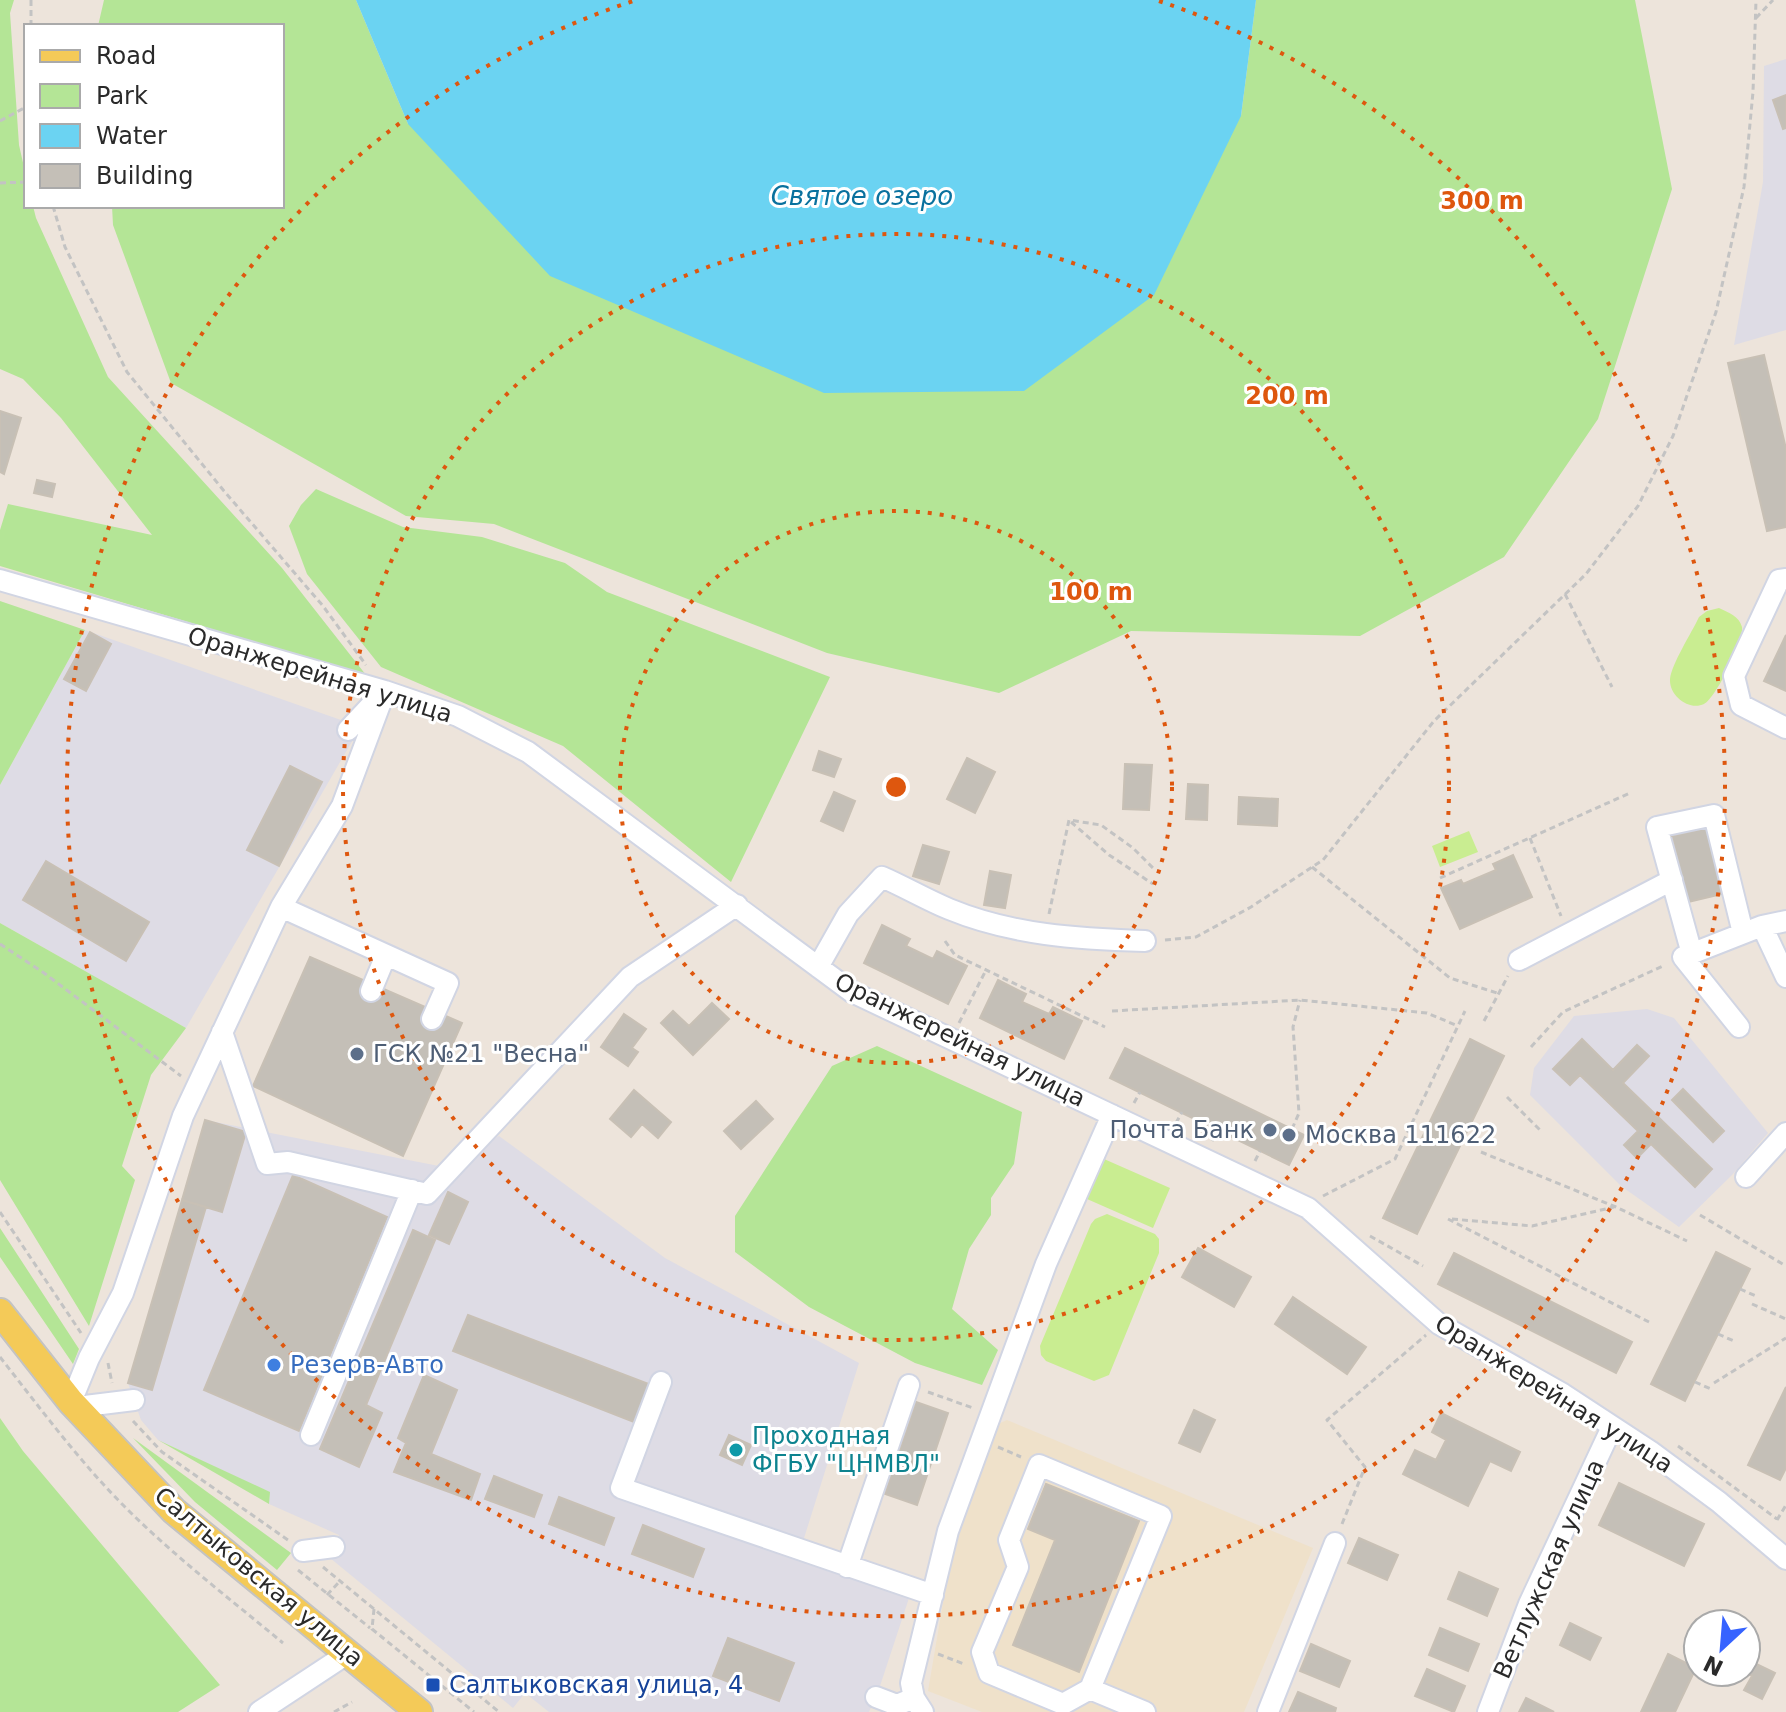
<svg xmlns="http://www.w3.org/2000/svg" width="1786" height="1712" font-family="'DejaVu Sans',sans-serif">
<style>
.industrial{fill:#dedce5}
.education{fill:#efe1ca}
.green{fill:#b4e596}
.pitch{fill:#c9ed91}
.water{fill:#6bd3f2}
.building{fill:#c4bfb7;stroke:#c8c0b5;stroke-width:2}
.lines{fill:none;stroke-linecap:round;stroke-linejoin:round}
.minor-casing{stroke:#d1d5e3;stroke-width:24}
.major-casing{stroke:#c3c3c3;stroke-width:30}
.path{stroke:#c3c3c3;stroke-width:3;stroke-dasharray:6 4;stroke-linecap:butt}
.minor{stroke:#fff;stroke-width:20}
.major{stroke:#f4ca58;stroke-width:26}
.ring{fill:none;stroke:#de570e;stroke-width:4;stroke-dasharray:4 8}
.service-dot{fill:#5c6f8a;stroke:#fff;stroke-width:3}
.shop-dot{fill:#3f7fe0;stroke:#fff;stroke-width:3}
.culture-dot{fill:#0f9aa8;stroke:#fff;stroke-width:3}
.transit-dot{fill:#1a4fb4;stroke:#fff;stroke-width:3}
.labels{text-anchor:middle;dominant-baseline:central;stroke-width:6;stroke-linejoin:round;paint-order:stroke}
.street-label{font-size:24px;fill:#2a2a2a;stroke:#fff}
.service-label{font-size:24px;fill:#4e5e75;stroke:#fff;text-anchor:start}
.shop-label{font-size:24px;fill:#366cbe;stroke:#fff;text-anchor:start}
.culture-label{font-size:24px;fill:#0d838f;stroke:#fff;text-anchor:start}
.transit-label{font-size:24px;fill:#164399;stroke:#fff;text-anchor:start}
.water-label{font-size:26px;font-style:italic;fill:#09719e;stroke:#fff}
.centre{fill:#de570e;stroke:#fff;stroke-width:4}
.ring-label{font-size:24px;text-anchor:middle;font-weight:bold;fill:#de570e;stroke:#fff;stroke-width:6;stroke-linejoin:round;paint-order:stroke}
</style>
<rect width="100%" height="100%" fill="#ede4db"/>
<path class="industrial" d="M1786 59V330L1734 345 1763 182 1764 66Z
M85 630 341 720 354 738 186 1028 0 923V785Z
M1647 1009 1674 1018 1768 1133 1732 1175 1679 1227 1621 1186 1530 1095 1534 1068 1574 1016Z
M205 1120 439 1166 499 1136 665 1258 859 1363 800 1551 910 1595 879 1689 869 1712H549L525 1693 513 1708 330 1558 339 1535 269 1504V1492L158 1440 141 1420 128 1383Z"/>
<path class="education" d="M1007 1420 1313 1548 1244 1712H982L928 1691 955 1532 993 1426Z"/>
<path class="green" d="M0 0H14L10 13 19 145 26 176V206H33L36 218 108 377 282 568 366 675 0 566V530L8 504 152 535 61 418 23 379 0 369Z
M104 0H356L408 124 1241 116 1256 0H1635L1672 189 1598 419 1504 557 1360 636 1131 631 999 693 827 653 494 524 406 516 171 383 113 225 112 206H282V26H98Z
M316 489 403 527 482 537 565 563 607 592 830 677 731 882 563 746 381 667 307 574 289 526 301 505Z
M0 601 85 630 0 785Z
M0 923 186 1028 151 1075 122 1166 135 1180 89 1326 0 1180Z
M877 1046 1022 1112 1014 1164 991 1198V1215L969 1249 952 1309 998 1350 982 1385 915 1363 809 1307 735 1252V1216L832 1066Z
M0 1228 79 1349 73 1364 0 1257Z
M0 1418 23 1451 220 1685 178 1712H0Z
M133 1438 291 1553 277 1570 195 1502Z
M158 1440 270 1492 269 1504Z"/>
<path class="pitch" d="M1719 608C1729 613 1739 616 1742 627 1744 640 1716 698 1704 704 1689 711 1669 696 1670 679 1672 663 1691 634 1699 617L1707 611Z
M1469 831 1478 852 1440 867 1432 846Z
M1104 1159 1170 1188 1153 1228 1087 1199Z
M1107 1214 1155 1234 1159 1239V1253L1109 1375 1094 1381 1046 1361 1041 1355 1040 1346 1091 1224 1095 1219Z"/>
<path class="water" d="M356 0H1256L1241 116 1154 295 1024 391 824 393 550 276 408 124Z"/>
<path class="building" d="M1786 95V128L1783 129 1773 100Z
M1764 355 1786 449V527L1767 531 1728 363Z
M0 411 21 418 4 474 0 472Z
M37 480 55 484 52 497 34 493Z
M90 632 111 644 86 691 64 679Z
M1786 635V691L1764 681Z
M819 751 841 759 834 777 813 770Z
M967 758 995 772 975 813 947 799Z
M1125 764 1152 765 1149 810 1123 809Z
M290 766 322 782 279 866 247 850Z
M1188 784 1208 785 1207 820 1186 819Z
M834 792 855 801 843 831 821 821Z
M1239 797 1278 799 1277 826 1238 824Z
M1710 827 1726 893 1688 902 1672 836Z
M923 845 949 852 939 884 913 876Z
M1513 855 1532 897 1460 929 1441 888 1461 880 1463 884 1496 870 1493 864Z
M46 861 149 922 126 961 23 900Z
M990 871 1011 875 1005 908 984 905Z
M882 925 910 939 906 946 933 959 937 951 967 966 948 1004 864 963Z
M310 957 462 1023 403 1156 253 1086Z
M998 980 1026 994 1022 1002 1049 1014 1053 1007 1082 1021 1064 1059 980 1018Z
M712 1003 729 1019 693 1055 661 1023 673 1011 689 1026Z
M624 1014 646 1029 632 1048 638 1052 628 1066 601 1047Z
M1470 1039 1504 1056 1417 1234 1383 1218Z
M1582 1039 1613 1070 1637 1045 1649 1056 1623 1083 1712 1169 1695 1187 1651 1144 1637 1158 1624 1145 1638 1131 1580 1075 1570 1085 1553 1069Z
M1125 1048 1304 1135 1289 1165 1110 1078Z
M1683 1089 1724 1131 1713 1142 1672 1100Z
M634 1090 671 1122 658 1138 642 1124 631 1137 610 1119Z
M756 1101 773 1119 741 1149 724 1131Z
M205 1120 246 1132 222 1212 182 1200Z
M293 1175 387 1217 299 1431 204 1390Z
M448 1192 468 1202 449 1244 429 1235Z
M182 1200 206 1207 152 1390 128 1383Z
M413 1230 435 1240 366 1405 382 1413 359 1467 320 1449Z
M1198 1248 1251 1277 1234 1307 1182 1277Z
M1716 1252 1750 1269 1685 1401 1651 1384Z
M1454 1253 1632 1342 1616 1373 1438 1284Z
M1293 1297 1366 1347 1347 1374 1275 1324Z
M468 1315 654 1386 639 1424 453 1351Z
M424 1375 457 1390 431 1454 480 1474 471 1500 394 1472 406 1443 398 1438Z
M1786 1387V1468L1780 1480 1748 1465Z
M916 1402 948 1413 917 1505 885 1494Z
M1194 1410 1215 1420 1200 1452 1179 1443Z
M1441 1413 1520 1452 1511 1471 1490 1461 1468 1506 1403 1474 1415 1450 1436 1460 1446 1440 1432 1432Z
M729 1435 751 1445 742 1465 720 1455Z
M494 1476 542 1495 534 1517 485 1499Z
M1619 1483 1704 1524 1684 1566 1599 1525Z
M1046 1484 1139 1521 1079 1672 1013 1645 1055 1540 1028 1529Z
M559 1497 614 1518 604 1545 549 1524Z
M643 1525 704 1549 693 1577 632 1554Z
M1359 1538 1398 1555 1387 1580 1348 1563Z
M1459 1572 1498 1589 1487 1616 1448 1599Z
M1570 1623 1601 1638 1590 1660 1560 1645Z
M1440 1628 1479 1644 1468 1671 1429 1655Z
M728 1638 794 1663 779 1701 713 1676Z
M1311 1644 1350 1661 1339 1687 1300 1671Z
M1668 1654 1696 1668 1675 1712H1641Z
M1746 1659 1775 1673 1762 1699 1744 1690 1752 1676 1744 1672Z
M1427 1669 1465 1686 1454 1712 1415 1696Z
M1298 1692 1336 1708 1335 1712H1289Z
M1526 1698 1554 1712H1519Z"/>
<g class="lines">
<defs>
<path id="minor" d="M1786 579 1779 580 1734 676 1741 705 1786 728
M0 580 385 691 458 716 528 752 852 992 1308 1208 1439 1324 1563 1394 1650 1451 1719 1502 1786 1559
M385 691 342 806 281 907 448 983 432 1019
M348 730 376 700
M1786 921 1762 926 1786 977
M1692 954 1657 827 1714 815 1743 933
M1519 960 1672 880
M818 967 848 914 882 877C905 887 927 900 949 909 1012 935 1078 939 1145 941
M371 991 386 955
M1739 1027 1683 957 1762 926
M222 1032 267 1164 288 1162 427 1194 630 977 737 905
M1746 1177 1786 1133
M661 1382 621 1488 933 1595
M71 1402 89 1358 123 1293 183 1116 281 907
M77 1407 134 1400
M311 1435 412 1190
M1039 1465 1161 1516 1090 1689 1063 1704 989 1673 982 1652 1018 1567 1009 1540Z
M303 1551 334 1547
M847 1567 909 1385
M1090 1689 1145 1712
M876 1697 897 1705 914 1698
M259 1712 347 1654
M923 1712 914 1698 911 1683 948 1531 1046 1264 1112 1115
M1268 1712 1335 1543
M1488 1712 1529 1604 1612 1427"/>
<path id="major" d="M0 1312 71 1402 174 1511 419 1712"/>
</defs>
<use href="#minor" class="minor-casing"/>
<use href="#major" class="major-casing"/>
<path class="path" d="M31 0V26
M1756 18 1773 0
M0 121 26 107
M0 183 26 182
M53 206 65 247 127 372 224 491 323 606 366 665
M1565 594 1612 687
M1071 822 1109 855 1153 884
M1530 838 1561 916
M1312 867 1450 978 1497 993
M1440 878 1630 793
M1049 914 1069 820 1101 825 1133 848 1155 870
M1165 940 1196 937 1251 907 1323 860 1434 721 1586 574 1638 506 1673 436 1716 312 1744 187 1753 92 1756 0
M945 941 955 955 1105 1027
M0 944 44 973 181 1076
M1112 1011 1300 1000 1427 1013 1458 1026
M1484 1021 1508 976
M959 1023 986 970
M1531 1047 1563 1012 1665 965
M1507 1097 1542 1132
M1134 1103 1140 1092
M1176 1123 1182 1112
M1292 1129 1299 1113 1293 1027 1300 1000
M1212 1141 1218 1130
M1481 1152 1616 1207 1687 1241
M1255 1161 1260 1151
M1323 1196 1395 1159 1465 1011
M0 1212 81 1333
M1700 1215 1786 1266
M1448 1219 1649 1322
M1452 1219 1532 1226 1614 1207
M1370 1236 1423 1266
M1740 1289 1756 1296
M1752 1304 1786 1319
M1718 1334 1734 1341
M0 1357C40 1408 79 1461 125 1507 174 1556 230 1599 283 1643
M108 1363 112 1383
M1695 1382 1711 1389
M1714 1383 1786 1338
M928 1392 973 1408
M133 1421 162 1452 288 1540
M1678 1446 1777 1519
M998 1447 1021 1457
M1777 1520 1786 1505
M1342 1524 1365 1467 1327 1420 1426 1335
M323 1567 499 1712
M298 1570 370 1628
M327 1595 340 1581
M374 1609 372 1629 474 1712
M938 1654 964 1664
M334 1712 352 1702"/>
<use href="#minor" class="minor"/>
<use href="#major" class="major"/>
</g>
<g class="ring">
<circle cx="896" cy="787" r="276"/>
<circle cx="896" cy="787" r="553"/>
<path d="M1159 1A829 829 0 1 1 633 1"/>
</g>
<g class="service-dot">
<circle cx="357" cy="1054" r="8"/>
<circle cx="1270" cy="1130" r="8"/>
<circle cx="1289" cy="1135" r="8"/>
</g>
<circle class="shop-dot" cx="274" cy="1365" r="8"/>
<circle class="culture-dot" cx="736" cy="1450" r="8"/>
<rect class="transit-dot" x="425" y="1677" width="16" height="16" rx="4"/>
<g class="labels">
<g class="street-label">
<text transform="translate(320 675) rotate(17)">Оранжерейная улица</text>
<text transform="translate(960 1040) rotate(26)">Оранжерейная улица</text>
<text transform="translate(1554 1394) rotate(32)">Оранжерейная улица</text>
<text transform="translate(1549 1569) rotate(-66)">Ветлужская улица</text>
<text transform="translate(259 1577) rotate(40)">Салтыковская улица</text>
</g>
<g class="service-label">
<text x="373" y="1054">ГСК №21 "Весна"</text>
<text x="1254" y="1130" text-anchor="end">Почта Банк</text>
<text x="1305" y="1135">Москва 111622</text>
</g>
<g class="shop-label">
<text x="290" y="1365">Резерв-Авто</text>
</g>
<g class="culture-label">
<text x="752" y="1436">Проходная<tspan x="752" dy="28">ФГБУ "ЦНМВЛ"</tspan></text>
</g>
<g class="transit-label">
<text x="449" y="1685">Салтыковская улица, 4</text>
</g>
<g class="water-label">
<text x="862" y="196">Святое озеро</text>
</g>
</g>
<circle cx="896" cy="787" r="12" class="centre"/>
<g class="ring-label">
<text x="1482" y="209">300 m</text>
<text x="1287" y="404">200 m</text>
<text x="1091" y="600">100 m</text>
</g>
<rect x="24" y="24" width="260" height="184" fill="#ffffff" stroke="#aaaaaa" stroke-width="2"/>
<rect x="40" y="50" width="40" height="12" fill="#f4ca58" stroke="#aaaaaa" stroke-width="2"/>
<text x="96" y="64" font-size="24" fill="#2a2a2a">Road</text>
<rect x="40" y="84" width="40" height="24" fill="#b4e596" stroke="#aaaaaa" stroke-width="2"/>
<text x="96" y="104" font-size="24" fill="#2a2a2a">Park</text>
<rect x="40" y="124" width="40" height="24" fill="#6bd3f2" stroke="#aaaaaa" stroke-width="2"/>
<text x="96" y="144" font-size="24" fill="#2a2a2a">Water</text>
<rect x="40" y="164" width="40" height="24" fill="#c4bfb7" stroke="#aaaaaa" stroke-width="2"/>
<text x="96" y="184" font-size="24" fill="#2a2a2a">Building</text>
<g transform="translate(1722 1648) rotate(206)"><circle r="38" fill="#ffffff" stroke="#aaaaaa" stroke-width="2"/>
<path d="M0-6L14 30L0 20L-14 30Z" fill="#3663ff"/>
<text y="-12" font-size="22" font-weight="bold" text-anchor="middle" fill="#2a2a2a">N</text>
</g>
</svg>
